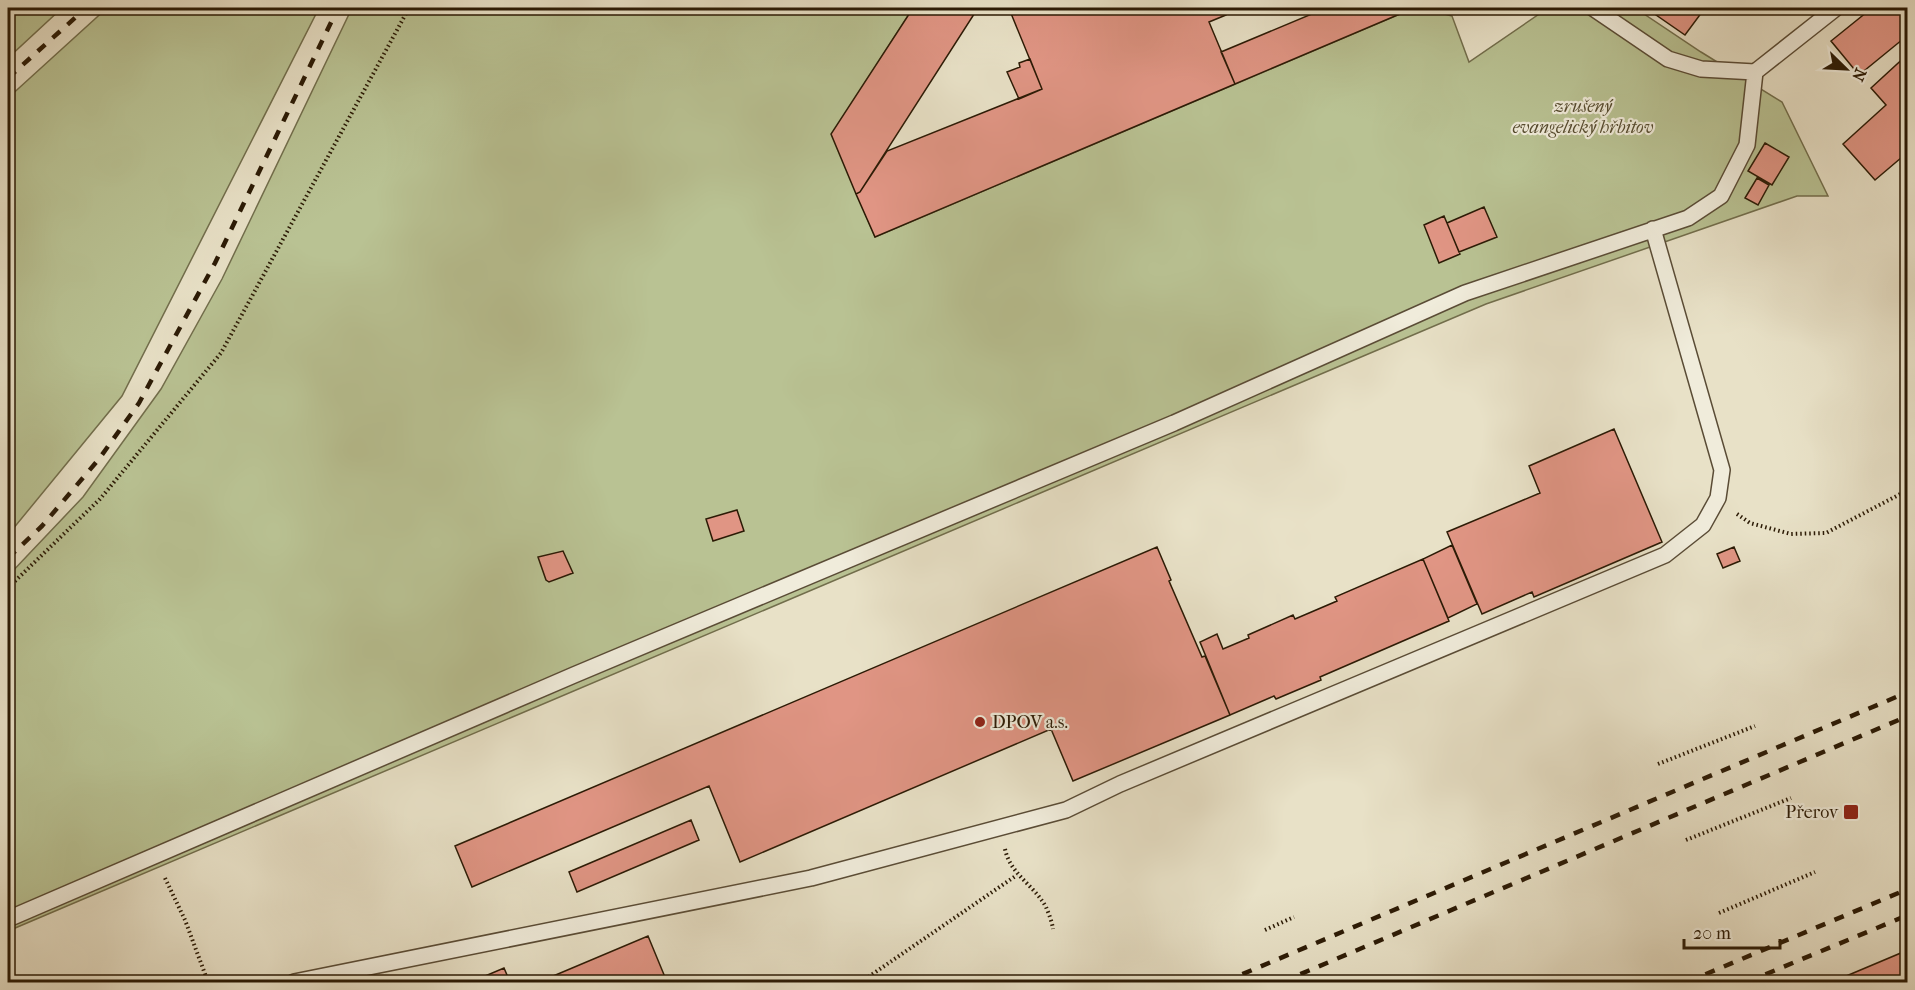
<svg xmlns="http://www.w3.org/2000/svg" width="1915" height="990" font-family="'IM FELL French Canon',serif">
<style>
.green{fill:#b9c293;stroke:#726e4c;stroke-width:1.5}
.building{fill:#e09584;stroke:#2b1a05;stroke-width:1.5}
.lines{fill:none;stroke-linecap:round;stroke-linejoin:round}
.lane-casing{stroke:#5a4c36;stroke-width:18}
.path{stroke:#2b1a05;stroke-width:4;stroke-dasharray:1.5 3;stroke-linecap:butt}
.lane{stroke:#f0ecdb;stroke-width:15}
.rail{stroke:#2b1a05;stroke-width:4.5;stroke-dasharray:10 10;stroke-linecap:butt}
.poi-dot{fill:#8f2418;stroke:#f0ecdb;stroke-width:2}
.labels{text-anchor:middle;dominant-baseline:central;stroke-width:4.5;stroke-linejoin:round;paint-order:stroke}
.park-label{font-size:18px;font-style:italic;fill:#564c30;stroke:#f0ecdb}
.poi-label{font-size:18px;fill:#2b1a05;stroke:#f0ecdb;text-anchor:start}
</style>
<rect width="100%" height="100%" fill="#e8e1c7"/>
<filter id="stains"><feTurbulence type="fractalNoise" baseFrequency=".00333" numOctaves="4"/><feColorMatrix values="0 0 0 0 .2 0 0 0 0 .09 0 0 0 0 .02 0 0 0 .5 -.17"/></filter>
<radialGradient id="worn" r=".72"><stop offset=".6" stop-color="#630" stop-opacity="0"/><stop offset="1" stop-color="#630" stop-opacity=".3"/></radialGradient>
<path class="green" d="M8 8H62L8 58Z
M107 8H319L122 396 8 535V98Z
M352 8H913L832 134 875 237 1414 8H1422L1452 16 1469 62 1548 8H1635L1701 52 1782 102 1828 196H1797L1486 304 8 931V576L83 497 161 389 222 279Z"/>
<path class="building" d="M913 8H978L860 192 856 194 831 134Z
M1017 8H1224L1226 15 1209 22 1235 84 875 237 856 194 860 192 887 151 1042 89 1010 11Z
M1326 8H1414L1235 84 1221 52Z
M1646 8H1705L1685 35Z
M1872 8H1908V35L1859 75 1831 41Z
M1908 54V152L1875 180 1843 144 1886 105 1871 88Z
M1030 59 1042 89 1019 99 1007 72 1020 67 1019 63Z
M1765 143 1789 157 1772 185 1748 171Z
M1757 178 1769 185 1758 205 1745 198Z
M1484 207 1497 237 1459 252 1447 223Z
M1444 216 1460 254 1439 263 1424 225Z
M1614 429 1662 542 1534 597 1532 592 1482 614 1447 532 1540 493 1529 466Z
M737 510 744 531 713 541 706 519Z
M1452 545 1477 604 1448 618 1423 559Z
M1157 547 1171 580 1169 581 1202 657 1205 656 1230 715 1073 781 1051 729 740 862 709 786 472 887 455 846Z
M1734 547 1740 561 1723 568 1717 554Z
M563 551 573 573 549 582 546 580 538 557Z
M1423 559 1449 621 1320 677 1321 680 1276 699 1274 696 1230 715 1200 642 1217 634 1223 649 1249 638 1248 635 1293 615 1295 619 1337 601 1335 597Z
M691 820 699 840 577 892 569 872Z
M648 936 667 982H539Z
M1908 950V982H1832Z
M504 968 510 982H471Z"/>
<g class="lines">
<defs>
<path id="lane" d="M1593 8 1668 59 1701 69 1755 72 1836 8
M8 919 574 675 1174 423 1465 293 1688 218 1721 196 1747 145 1755 72
M294 982 811 878 1066 810 1120 784 1665 555 1703 525 1718 498 1722 470 1653 229"/>
</defs>
<use href="#lane" class="lane-casing"/>
<path class="path" d="M1737 514 1750 523 1791 534 1826 533 1908 490
M8 579 13 583 100 499 221 353 409 8
M1658 764 1755 726
M1686 840 1791 798
M1005 849C1010 874 1034 885 1046 907 1049 914 1052 922 1053 929
M165 878 185 920 208 982
M1719 913 1815 872
M1265 930 1294 917
M861 982 1017 875"/>
<use href="#lane" class="lane"/>
<path class="rail" d="M8 78 86 8
M8 558 42 526 99 459 139 403 215 263 338 8
M1224 982 1908 692
M1282 982 1908 716
M1687 982 1908 889
M1747 982 1908 915"/>
</g>
<g class="poi-dot">
<circle cx="980" cy="722" r="6"/>
<rect x="1843" y="804" width="16" height="16" rx="3"/>
</g>
<g class="labels">
<g class="park-label">
<text x="1583" y="106">zrušený<tspan x="1583" dy="21">evangelický hřbitov</tspan></text>
</g>
<g class="poi-label">
<text x="992" y="722">DPOV a.s.</text>
<text x="1838" y="812" text-anchor="end">Přerov</text>
</g>
</g>
<rect width="1915" height="990" fill="none" stroke="#e8e1c7" stroke-width="30"/>
<rect x="9" y="9" width="1897" height="972" fill="none" stroke="#2b1a05" stroke-width="3"/>
<rect x="15" y="15" width="1885" height="960" fill="none" stroke="#2b1a05" stroke-width="1.5"/>
<g transform="translate(1846 69) rotate(114)" stroke="#f0ecdb" stroke-width="4.5" paint-order="stroke">
<path d="M0-4.5L10 22L0 15L-10 22Z" fill="#2b1a05"/>
<text y="-9" font-size="16" font-weight="bold" text-anchor="middle" fill="#2b1a05">N</text>
</g>
<path d="M1684 939v9h96v-9" fill="none" stroke="#2b1a05" stroke-width="3"/>
<text x="1693" y="939" font-size="18" fill="#2b1a05" stroke="#f0ecdb" stroke-width="4.5" paint-order="stroke">20 m</text>
<rect width="100%" height="100%" filter="url(#stains)"/>
<rect width="100%" height="100%" fill="url(#worn)"/>
</svg>
